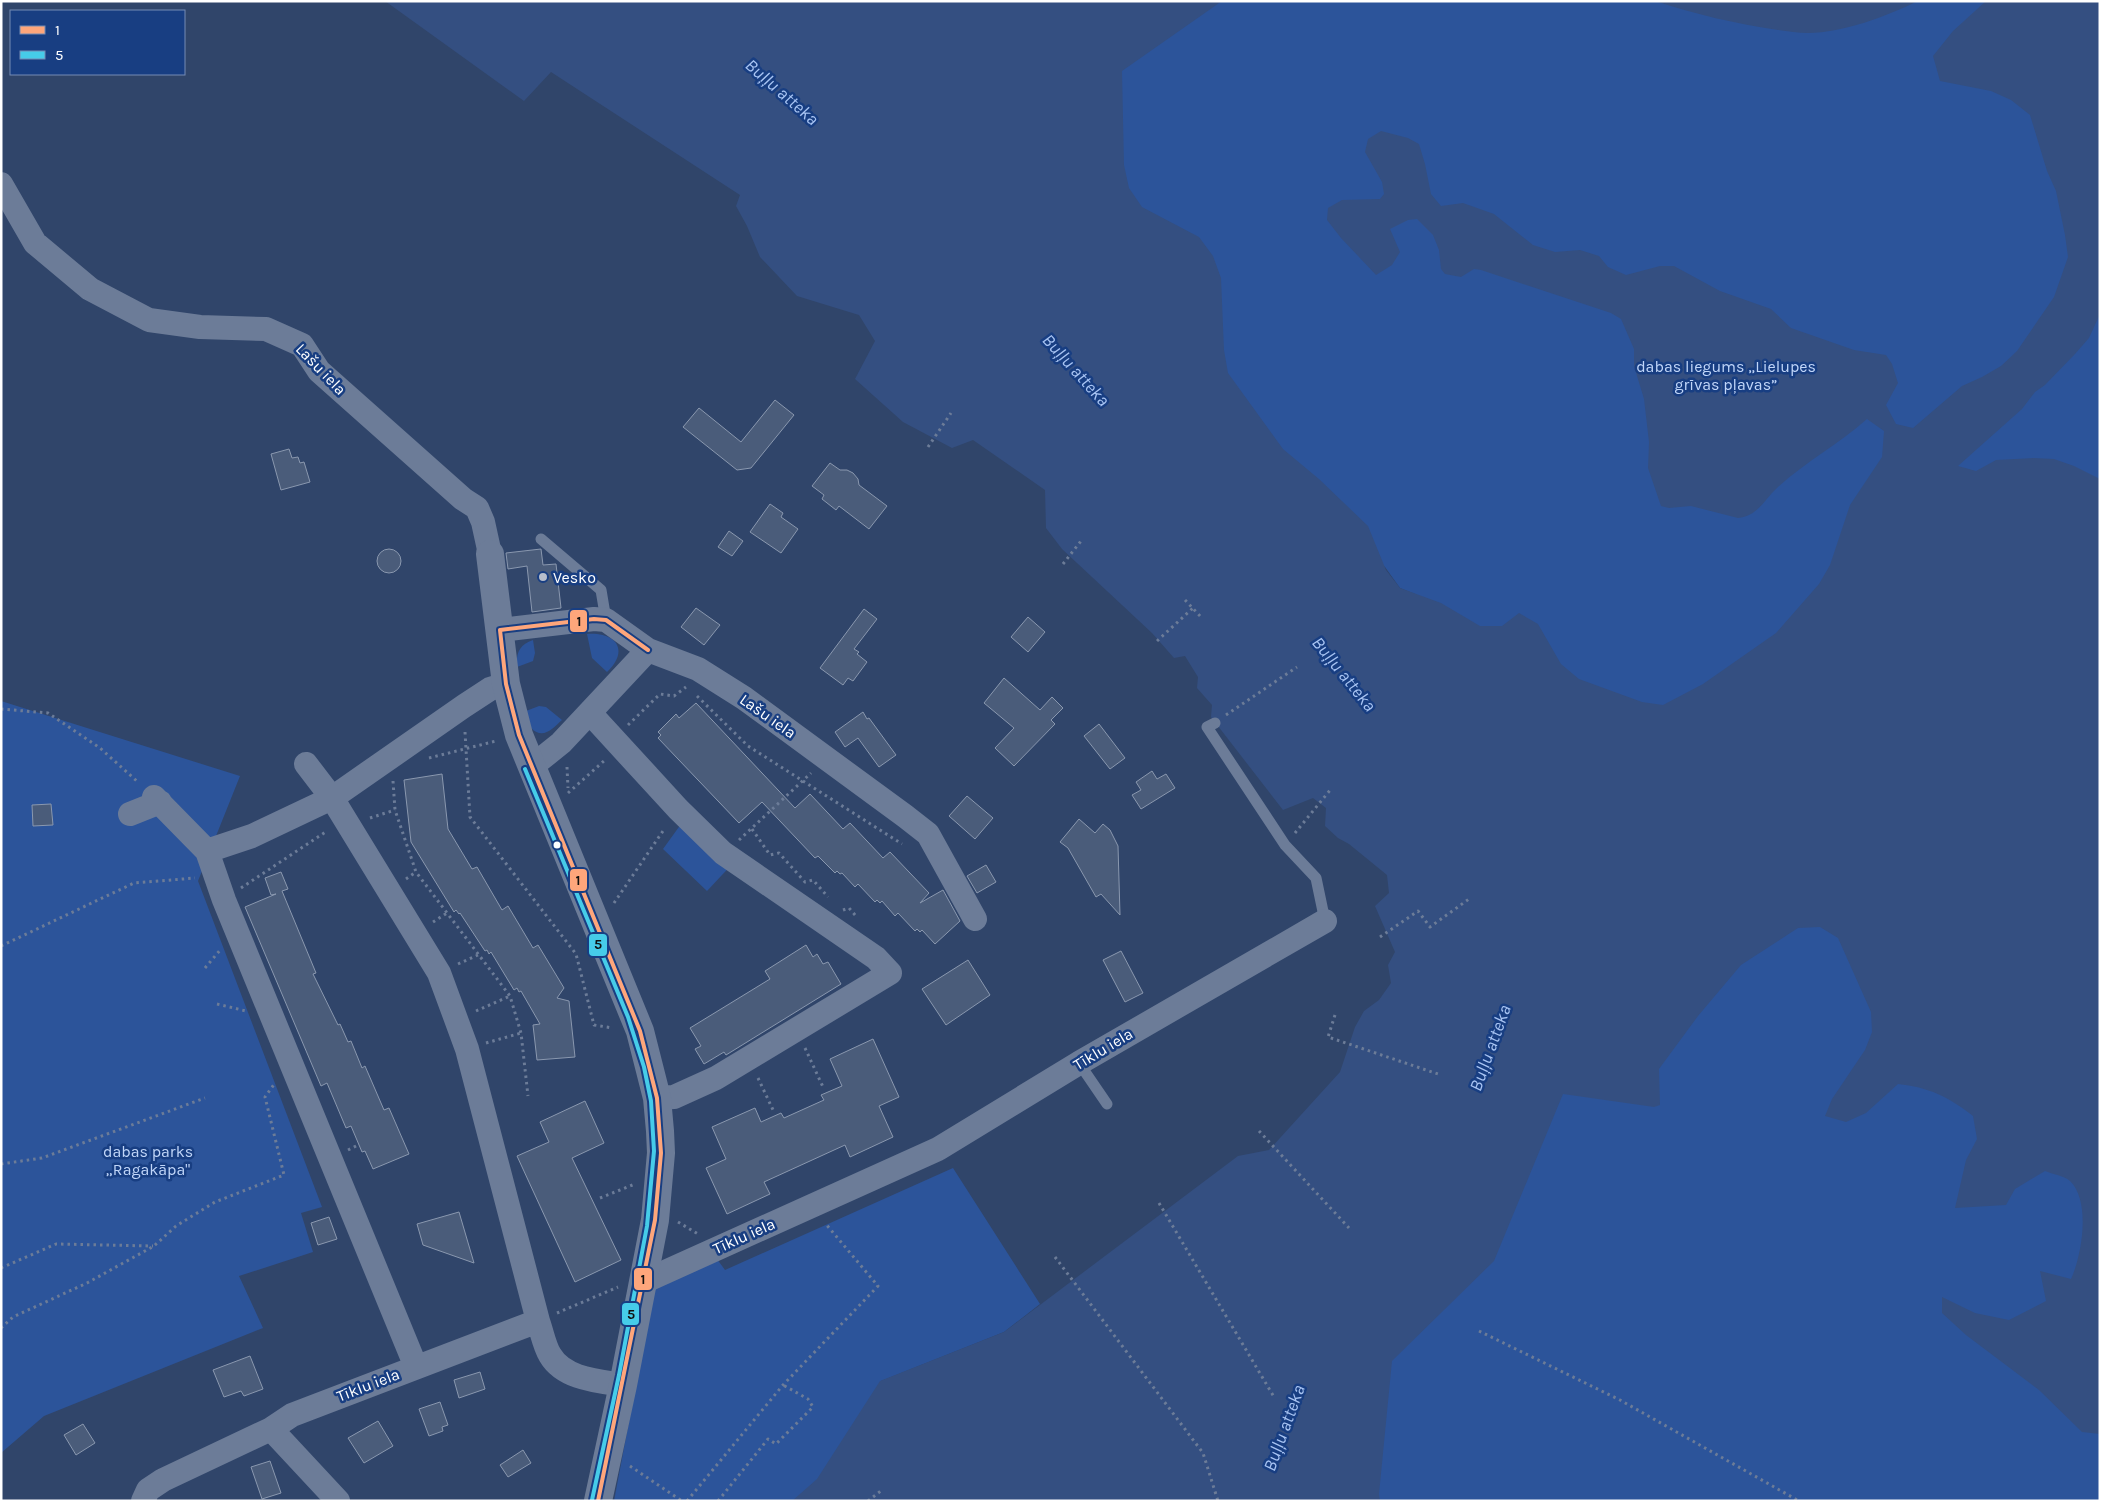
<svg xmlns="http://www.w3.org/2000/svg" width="2101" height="1502" font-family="Karla,sans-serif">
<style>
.green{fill:#2c549a}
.water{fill:#344f81}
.building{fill:#4a5c7a;stroke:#8a98af}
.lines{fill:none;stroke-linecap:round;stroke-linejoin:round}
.path{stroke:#6c7c98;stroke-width:3;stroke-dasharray:2.5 4;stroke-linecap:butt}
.service{stroke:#6c7c98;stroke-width:11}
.minor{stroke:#6c7c98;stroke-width:24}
.tertiary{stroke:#6c7c98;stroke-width:28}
.bus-1-casing{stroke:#183e82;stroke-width:8}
.bus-2-casing{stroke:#183e82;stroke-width:8}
.bus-1{stroke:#fea67b;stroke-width:4}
.bus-2{stroke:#46cce9;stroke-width:4}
.poi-dot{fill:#b7becb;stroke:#183e82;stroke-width:2}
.bus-dot{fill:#fff;stroke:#183e82;stroke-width:2}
.labels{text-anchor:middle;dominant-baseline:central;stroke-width:5;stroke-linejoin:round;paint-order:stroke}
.park-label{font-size:16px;fill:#c1d6f9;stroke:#183e82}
.street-label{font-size:16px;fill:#fff;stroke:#183e82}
.poi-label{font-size:16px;fill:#fff;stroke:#183e82;text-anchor:start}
.water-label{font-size:18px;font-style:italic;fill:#a8c4f3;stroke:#183e82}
.line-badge{stroke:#183e82;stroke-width:2}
.pale-badge-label{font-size:14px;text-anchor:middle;font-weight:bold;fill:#111}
</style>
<rect width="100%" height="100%" fill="#30456a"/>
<path class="green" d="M754 1H2100V1501H1339L1312 1385 1629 995 1415 594 1400 588 1385 567Z
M587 634C616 632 630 650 607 672L592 658Z
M533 640 535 653 533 661 517 667C516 653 519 645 533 640Z
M1 701 240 776 198 881 322 1207 301 1213 313 1252 239 1276 263 1328 44 1416 1 1453Z
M539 706 546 707 562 720C552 729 543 740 531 728L526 711Z
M689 813 737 859 707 891 663 849Z
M953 1168 1040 1304 1004 1332 881 1381 826 1501H614L654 1289 717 1259 725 1270Z"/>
<path class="water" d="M385 1H1222L1122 71 1124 165 1129 188 1142 207 1199 237 1213 256 1221 278 1224 350 1228 373 1283 449 1319 479 1368 526 1386 570 1400 588 1441 603 1480 626H1502L1519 613 1538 624 1561 664 1579 679 1642 702 1663 705 1703 684 1776 633 1819 584 1830 565 1850 505 1882 457 1884 431 1867 419C1839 444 1805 462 1777 488 1764 500 1758 516 1738 518L1691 506 1669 508 1661 506 1648 468 1649 442 1644 399 1634 366V349L1621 319 1611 313 1481 270 1474 269 1461 277 1445 274 1441 269 1439 250 1433 235 1417 219 1408 220 1390 229 1400 252 1392 265 1376 275 1341 238 1327 220 1328 208 1342 200 1380 199 1384 194 1382 182 1365 152 1368 139 1381 131 1408 138 1419 144 1425 164 1431 194 1441 206 1463 203 1494 214 1533 245 1555 252 1580 250 1599 256 1608 267 1626 275 1660 266H1674L1720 291 1771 309 1791 328 1854 350 1886 355 1892 364 1898 383 1886 405 1896 424 1913 428 1962 386 1982 377 2001 366 2017 351 2054 297 2068 257 2065 235 2056 191 2047 171 2030 115 2011 100 1991 91 1940 81 1933 56 1953 31 1986 1H2100V314L2089 338 2075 354 2045 385 2035 392 2022 409 1958 466 1976 471 1996 460 2034 458 2054 459 2074 466 2100 479V1434L2082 1432 2039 1390 1966 1335 1942 1313V1297L1975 1313 2009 1320 2046 1301 2040 1271 2071 1279C2082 1255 2091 1201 2070 1181 2065 1176 2052 1174 2045 1171L2015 1189 2006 1205 1955 1208 1966 1160 1977 1139 1973 1116C1949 1097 1928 1087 1898 1084L1866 1113 1846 1122 1825 1116 1832 1099 1865 1050 1872 1032 1871 1012 1838 938 1820 927 1798 928 1741 965 1698 1016 1659 1069 1660 1105 1654 1107 1563 1094 1494 1261 1392 1361 1379 1494 1380 1501H792L817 1479 880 1381 1004 1332 1238 1156 1269 1150 1340 1072 1355 1027 1364 1011 1379 1000 1391 983 1388 965 1395 952 1375 906 1389 893 1387 875 1349 844 1338 838 1325 826 1326 808 1313 798 1283 810 1211 717 1212 705 1197 688 1198 677 1185 656 1174 658 1152 633 1062 549 1046 528 1045 490 973 440 952 448 903 422 855 379 875 341 859 315 797 296 760 257 747 226 736 206 740 195 551 72 524 101Z
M1655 1H1918C1887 16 1843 33 1808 33 1798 33 1788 31 1778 30 1736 24 1695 14 1655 1Z"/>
<path class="building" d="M775 400 794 415 751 468 737 470 683 427 699 408 741 442Z
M289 449 292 458 298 457 300 463 304 462 310 482 281 490 271 454Z
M830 463 840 470H847L853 473 858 479 859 485 887 506 869 529 839 506 836 510 822 499 824 495 812 486Z
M770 504 783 513 781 517 798 529 781 553 750 532Z
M729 531 743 541 732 556 718 547Z
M377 561a12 12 0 1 1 24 0a12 12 0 1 1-24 0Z
M541 549 543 565 556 564 561 608 532 612 527 566 508 569 506 553Z
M696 608 720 625 704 645 681 627Z
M864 609 877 619 854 649 859 652 857 654 867 662 853 681 848 678 843 685 820 668Z
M1028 617 1045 632 1028 652 1011 637Z
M1004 678 1040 710 1052 697 1063 708 1051 720 1055 724 1014 766 995 748 1014 728 984 703Z
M696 703 795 808 810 794 843 829 850 823 883 858 890 852 929 893 920 903 943 890 960 921 935 944 922 930 920 932 917 929 915 931 898 913 895 916 882 901 880 903 877 900 875 902 858 884 855 887 842 873 840 874 837 871 835 873 818 856 815 858 762 802 739 823 658 738 661 735 658 732 676 714 679 718Z
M863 712 867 719 869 718 896 755 879 767 858 738 845 747 835 732Z
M1099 724 1125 758 1110 769 1084 736Z
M1152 771 1157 779 1166 774 1175 788 1141 809 1132 795 1141 790 1136 782Z
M442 774 448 829 472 869 477 867 502 910 508 906 533 948 538 945 564 988 557 998 569 1001 575 1057 537 1060 533 1025 540 1024 521 991 519 992 517 988 514 990 491 952 489 954 487 950 485 951 460 913 459 914 456 910 454 912 411 842 404 780Z
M967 796 993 818 975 839 949 816Z
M51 804 53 825 33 826 32 805Z
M1079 819 1095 833 1103 824 1110 830 1118 846 1120 915 1101 894 1096 897 1068 848 1060 842Z
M986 865 996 882 977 893 967 876Z
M281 872 288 889 282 891 316 973 313 974 338 1025 340 1024 348 1042 351 1041 362 1068 365 1066 384 1110 389 1108 409 1154 373 1169 365 1151 362 1152 351 1126 346 1128 327 1083 321 1086 245 907 276 894 271 895 265 878Z
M806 945 813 957 817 954 823 964 828 962 841 984 726 1055 724 1052 704 1064 695 1049 701 1046 690 1028 770 979 765 971Z
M1121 951 1143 993 1125 1002 1103 960Z
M968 960 990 995 946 1025 922 989Z
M873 1039 899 1097 879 1106 893 1137 850 1157 845 1145 764 1182 770 1194 727 1214 706 1168 726 1159 712 1127 755 1108 761 1122 781 1113 784 1118 824 1100 821 1095 842 1086 830 1059Z
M585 1101 604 1143 572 1158 621 1260 575 1282 517 1156 549 1142 540 1122Z
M459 1212 474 1263 423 1245 417 1224Z
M329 1217 337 1239 318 1245 311 1223Z
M250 1356 263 1389 244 1396 241 1391 224 1397 213 1370Z
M480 1372 485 1389 459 1398 454 1380Z
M440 1402 448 1425 442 1427 443 1431 429 1436 419 1409Z
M378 1421 393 1446 364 1463 348 1438Z
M83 1424 95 1443 76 1455 64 1435Z
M523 1450 531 1463 508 1477 500 1465Z
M270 1461 281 1493 262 1499 251 1467Z"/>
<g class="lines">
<path class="path" d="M928 447 951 413
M1063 564 1081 541
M1185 600 1201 617
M1157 641 1193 608
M697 696 748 746 902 844
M1 709 48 713 100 748 139 783
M1226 715 1297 667
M628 725 660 694 674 696 686 687
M465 732 470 817 576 954 594 1025 613 1028
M429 758 496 741
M567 767 568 788
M393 781 395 810 416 872 510 996 521 1033 528 1096
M568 793 605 760
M370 818 395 810
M752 829 770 855 779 853 805 882 813 880 828 897
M1295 833 1331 789
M739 840 811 773
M406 879 416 872
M241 888 327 831
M614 903 665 828
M843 910 849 908 856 916
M433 922 447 913
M1380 937 1418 911 1430 927 1469 899
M1 946 134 883 195 878
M458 964 478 955
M205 968 221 949
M217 1004 246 1011
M476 1011 510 996
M1335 1015 1328 1037 1441 1075
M486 1043 521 1033
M805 1048 823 1087
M758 1078 774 1112
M1259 1131 1349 1228
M348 1150 358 1145
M1 1164 42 1158 205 1098
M600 1198 635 1184
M1159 1203 1274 1397
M678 1222 698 1234
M1055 1257 1203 1453 1218 1501
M1 1268 56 1244 153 1246
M557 1313 618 1287
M1 1328 13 1317 87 1283 154 1246 176 1226 215 1202 284 1175 265 1097 275 1083
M1479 1331 1620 1400 1799 1501
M630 1466 682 1501
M687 1501 783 1385 878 1286 825 1223
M718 1501 768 1439 776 1444 813 1407 808 1399 783 1385
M868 1501 882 1490"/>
<path class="service" d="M541 539 601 590 606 620
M1215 723 1207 727 1285 845 1316 878 1325 921
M1079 1063 1107 1104"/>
<path class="minor" d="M1 184 35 243 90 289 149 320 200 327 266 329 302 345 319 371 463 499 477 508 483 522 490 554
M500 630 594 619 606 620 648 650 698 669 744 698 905 816 928 834 975 919
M590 713 678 809 723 853 876 958 890 973 716 1078 674 1097 657 1098
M306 764 332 798 439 973 467 1049 538 1321C542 1332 544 1345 550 1355 564 1379 598 1381 623 1385
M531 767 561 743 648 650
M154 797 207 851
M130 814 160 802
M643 1282 938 1149 1079 1063 1325 921
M416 1367 224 900 207 851 252 836 332 798 464 706 490 689 506 684
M271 1429 338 1501
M143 1501 148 1490 163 1480 271 1429 292 1415 538 1321"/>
<path class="tertiary" d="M490 554 506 684 519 735 640 1031 657 1098 660 1131 661 1153 655 1220 623 1385 598 1501"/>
<defs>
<path id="bus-1" d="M500 630 506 684 519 735 640 1031 657 1098 661 1153 655 1220 598 1501
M500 630 594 619 606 620 648 650"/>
<path id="bus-2" d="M525 769 628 1017 644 1067 651 1101 654 1151 647 1226 619 1375 592 1500"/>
</defs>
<use href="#bus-1" class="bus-1-casing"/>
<use href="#bus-2" class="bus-2-casing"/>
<use href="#bus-1" class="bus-1"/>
<use href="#bus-2" class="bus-2"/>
</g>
<circle class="poi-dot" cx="543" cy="577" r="5"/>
<circle class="bus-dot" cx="557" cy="845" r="4.5"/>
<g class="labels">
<g class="park-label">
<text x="1726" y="366">dabas liegums „Lielupes<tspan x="1726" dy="18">grīvas pļavas”</tspan></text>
<text x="148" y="1151">dabas parks<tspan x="148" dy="18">„Ragakāpa"</tspan></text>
</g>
<g class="street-label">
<text transform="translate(321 369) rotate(46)">Lašu iela</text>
<text transform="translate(768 716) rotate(35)">Lašu iela</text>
<text transform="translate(1103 1049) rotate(-31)">Tīklu iela</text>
<text transform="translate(744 1236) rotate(-24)">Tīklu iela</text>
<text transform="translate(368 1385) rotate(-21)">Tīklu iela</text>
</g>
<g class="poi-label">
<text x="553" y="577">Vesko</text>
</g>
<g class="water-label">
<text transform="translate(782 92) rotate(41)">Buļļu atteka</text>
<text transform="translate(1076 370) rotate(48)">Buļļu atteka</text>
<text transform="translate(1344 674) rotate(51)">Buļļu atteka</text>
<text transform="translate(1490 1048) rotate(-70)">Buļļu atteka</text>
<text transform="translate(1284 1428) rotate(-70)">Buļļu atteka</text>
</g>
</g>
<g class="line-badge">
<rect x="569" y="609" width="19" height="24" rx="5" fill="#fea67b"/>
<rect x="569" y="868" width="19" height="24" rx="5" fill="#fea67b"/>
<rect x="588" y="933" width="20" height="24" rx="5" fill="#46cce9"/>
<rect x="633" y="1267" width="20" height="24" rx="5" fill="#fea67b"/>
<rect x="621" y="1302" width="19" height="24" rx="5" fill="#46cce9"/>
</g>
<g class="pale-badge-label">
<text x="579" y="626">1</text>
<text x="578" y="885">1</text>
<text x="598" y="949">5</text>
<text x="643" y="1284">1</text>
<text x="631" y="1319">5</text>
</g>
<rect width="2101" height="1502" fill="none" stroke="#ffffff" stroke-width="5"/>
<rect x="10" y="10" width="175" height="65" fill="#183e82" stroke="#748bb4"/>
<rect x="20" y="26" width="25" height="8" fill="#fea67b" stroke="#748bb4"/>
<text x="55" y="35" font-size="15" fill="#ffffff">1</text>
<rect x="20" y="51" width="25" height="8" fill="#46cce9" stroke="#748bb4"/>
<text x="55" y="60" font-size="15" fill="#ffffff">5</text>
</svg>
